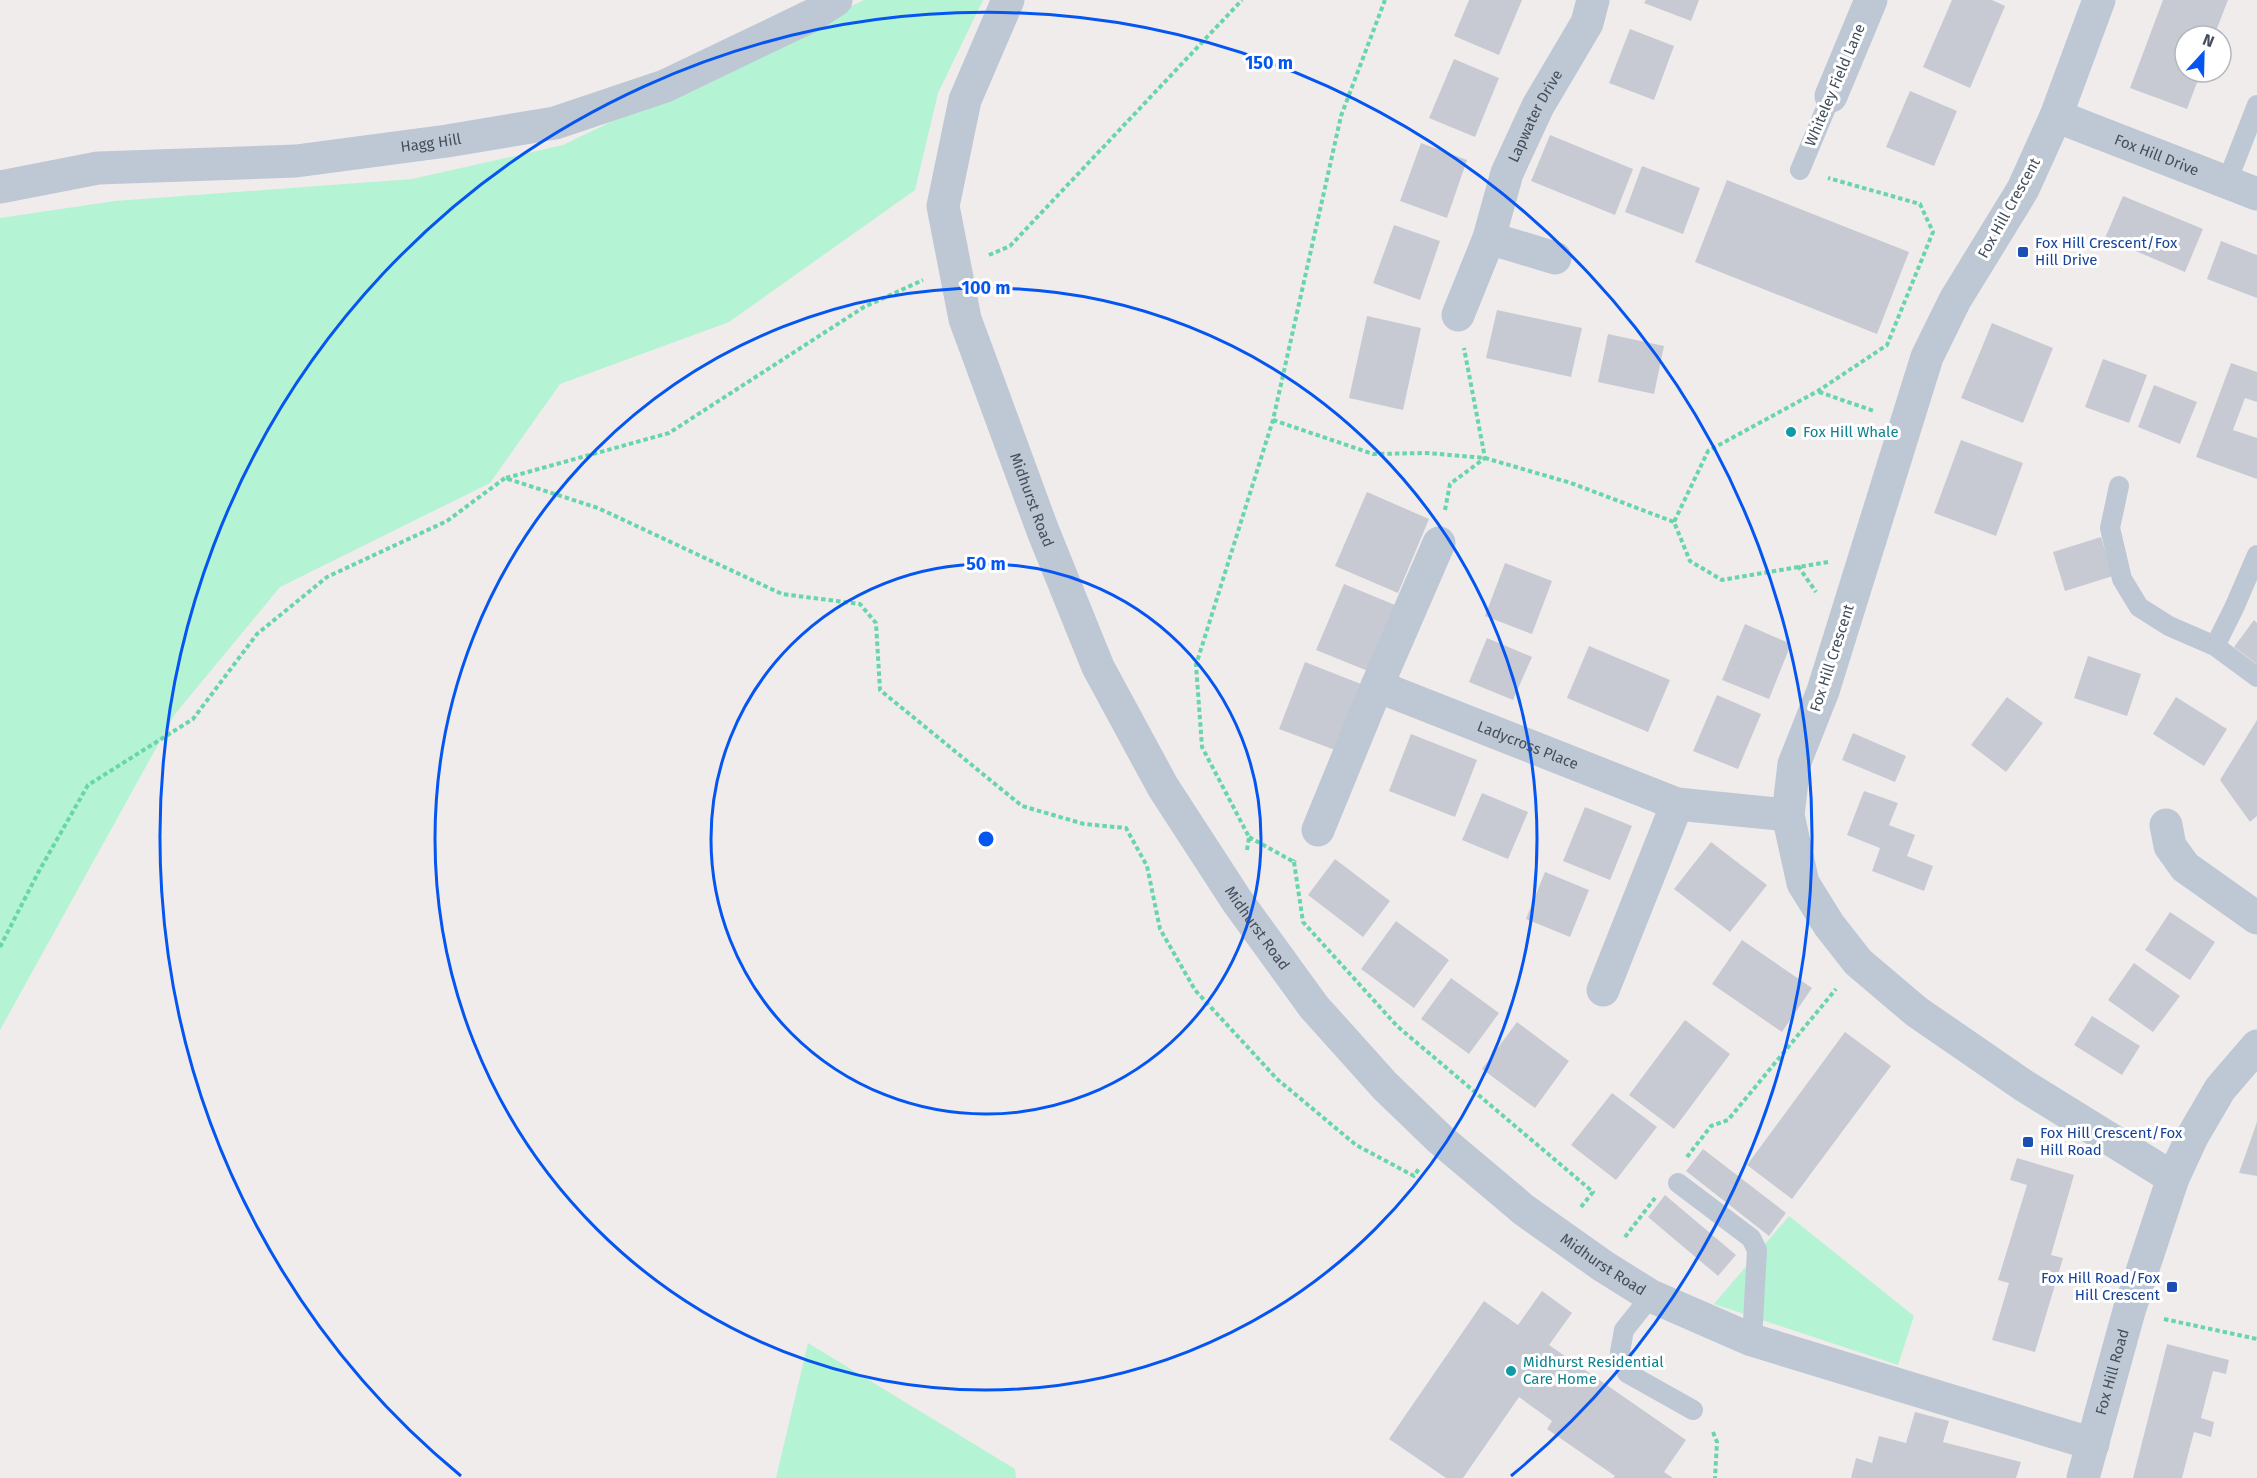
<svg xmlns="http://www.w3.org/2000/svg" width="2257" height="1478" font-family="'Fira Sans',sans-serif">
<style>
.green{fill:#b4f3d3}
.building{fill:#c8cad3}
.lines{fill:none;stroke-linecap:round;stroke-linejoin:round}
.path{stroke:#69d5aa;stroke-width:4;stroke-dasharray:4.5 3;stroke-linecap:butt}
.service{stroke:#bec7d4;stroke-width:20}
.minor{stroke:#bec7d4;stroke-width:33}
.tertiary{stroke:#bec7d4;stroke-width:33}
.ring{fill:none;stroke:#0555f1;stroke-width:3}
.transit-dot{fill:#1a4fb4;stroke:#fff;stroke-width:2}
.culture-dot{fill:#0f9aa8;stroke:#fff;stroke-width:2}
.labels{text-anchor:middle;dominant-baseline:central;stroke-width:6;stroke-linejoin:round;paint-order:stroke}
.street-label{font-size:15px;fill:#434e5c;stroke:#fff}
.transit-label{font-size:15px;fill:#164399;stroke:#fff;text-anchor:start}
.culture-label{font-size:15px;fill:#0d838f;stroke:#fff;text-anchor:start}
.centre{fill:#0555f1;stroke:#fff;stroke-width:3}
.ring-label{font-size:18px;text-anchor:middle;font-weight:bold;fill:#0555f1;stroke:#fff;stroke-width:6;stroke-linejoin:round;paint-order:stroke}
</style>
<rect width="100%" height="100%" fill="#f0ecec"/>
<path class="green" d="M864 0H983L938 93 915 190 729 322 560 384 490 483 280 587 175 714 0 1030V218L115 201 412 179 563 145Z
M1789 1216 1914 1316 1898 1365 1714 1304Z
M808 1343 1015 1469 1016 1478H776Z"/>
<path class="building" d="M1469 0H1522L1499 55 1454 36Z
M1646 0H1699L1691 21 1644 3Z
M1952 0H1992L2005 6 1970 88 1923 67Z
M2163 0H2228L2214 36H2185V72H2201L2187 109 2130 88Z
M1630 29 1674 46 1654 100 1609 83Z
M1454 59 1499 78 1475 137 1429 118Z
M1910 91 1957 111 1934 166 1886 147Z
M1550 135 1633 169 1615 215 1531 181Z
M1421 143 1467 160 1447 218 1400 201Z
M1642 166 1700 188 1683 234 1625 212Z
M1727 180 1909 252 1877 334 1695 262Z
M2123 196 2203 229 2185 272 2105 238Z
M1394 225 1440 241 1420 300 1373 283Z
M2221 241 2257 255V298L2207 279Z
M1497 310 1582 328 1571 377 1486 358Z
M1367 316 1421 328 1403 410 1349 398Z
M1992 323 2053 348 2023 423 1961 398Z
M1608 334 1664 346 1654 394 1598 382Z
M2103 359 2147 375 2129 423 2085 407Z
M2231 363 2257 372V402L2245 398 2233 430 2257 438V479L2196 457Z
M2154 385 2197 402 2180 444 2138 427Z
M1961 440 2023 463 1996 536 1934 513Z
M1367 492 1429 519 1398 593 1335 566Z
M2101 537 2113 576 2065 591 2053 552Z
M1505 563 1552 581 1532 634 1485 616Z
M1344 584 1395 605 1368 671 1316 650Z
M2254 620 2257 623V664L2234 647Z
M1745 624 1791 644 1769 699 1722 680Z
M1487 638 1532 657 1513 700 1469 682Z
M1589 646 1670 680 1648 732 1567 698Z
M2088 656 2141 674 2127 716 2074 698Z
M1305 662 1361 684 1335 750 1279 729Z
M1717 695 1761 714 1738 769 1693 751Z
M2007 697 2043 723 2006 772 1971 745Z
M2176 697 2227 729 2204 766 2153 734Z
M2257 720V816L2250 822 2220 780Z
M1853 733 1906 756 1895 782 1842 760Z
M1411 734 1477 760 1455 817 1389 791Z
M1864 791 1898 803 1889 825 1915 835 1907 856 1933 866 1924 891 1872 871 1880 848 1847 835Z
M1482 793 1528 812 1508 859 1462 840Z
M1585 807 1632 826 1610 880 1563 861Z
M1711 842 1767 885 1730 932 1674 889Z
M1335 859 1390 901 1363 937 1308 895Z
M1545 872 1589 890 1570 937 1526 919Z
M2170 912 2215 942 2190 980 2145 950Z
M1396 921 1449 960 1414 1008 1361 969Z
M1742 940 1812 988 1782 1032 1712 984Z
M2134 963 2180 996 2153 1032 2108 1000Z
M1451 978 1499 1013 1469 1054 1421 1019Z
M2092 1016 2140 1046 2122 1075 2074 1045Z
M1685 1020 1730 1054 1674 1129 1629 1095Z
M1517 1022 1569 1061 1535 1108 1482 1069Z
M1845 1032 1891 1066 1792 1199 1747 1165Z
M1612 1093 1657 1127 1616 1180 1571 1145Z
M2257 1122V1176L2239 1173Z
M1703 1149 1786 1213 1769 1236 1686 1171Z
M2017 1158 2074 1175 2051 1255 2063 1258 2035 1352 1992 1340 2009 1283 1998 1280 2027 1185 2010 1180Z
M1665 1195 1736 1255 1718 1276 1648 1217Z
M1542 1291 1572 1313 1549 1345 1686 1440 1664 1472 1673 1478H1613L1615 1476 1547 1429 1552 1421 1519 1397 1463 1478H1446L1389 1439 1484 1301 1518 1325Z
M2167 1344 2229 1360 2226 1374 2213 1371 2201 1418 2214 1422 2211 1437 2194 1432 2182 1478H2133Z
M1915 1412 1949 1421 1943 1442 2021 1462 2016 1478H1851L1856 1458 1872 1463 1879 1436 1906 1443Z"/>
<g class="lines">
<path class="path" d="M989 255 1010 246 1242 0
M1819 392 1874 411
M1273 420 1373 454 1427 453 1485 458 1571 483 1674 522
M506 478 669 433 864 307 923 280
M1445 510 1450 484 1485 458 1464 348
M1828 562 1722 580 1690 561 1674 522 1708 451 1818 391 1887 345 1933 232 1920 204 1828 178
M1798 566 1816 592
M1249 837 1294 862 1295 860
M1247 850 1249 837 1202 747 1196 665 1273 420 1341 116 1385 0
M1294 862 1303 922 1397 1026 1593 1192 1581 1207
M0 947 39 871 88 785 193 719 257 634 327 577 447 521 505 478 598 508 782 594 860 604 876 623 880 690 1022 806 1084 824 1126 828 1147 866 1160 929 1195 990 1277 1079 1356 1145 1414 1176 1420 1167
M1687 1157 1711 1126 1728 1120 1836 989
M1625 1237 1655 1198
M2164 1319 2257 1339
M1713 1432 1717 1442 1715 1478"/>
<path class="service" d="M1800 170 1831 96
M2227 182 2257 105
M2119 486 2110 528 2122 579 2139 607 2169 626 2215 646 2257 677
M2215 646 2234 608 2257 555
M1678 1183 1751 1238 1757 1250 1752 1340
M1651 1296 1624 1330 1620 1352 1627 1373 1693 1410"/>
<g class="minor">
<path id="s1" d="M1008 0 965 100 943 206 965 319 1043 531 1098 667 1163 787 1237 901 1314 1007 1385 1086 1441 1140 1524 1210 1603 1266 1651 1296 1752 1340 2093 1444"/>
<path d="M2099 0 2056 116 2023 189 1955 300 1927 357 1823 691 1794 764 1788 815 1803 883 1829 925 1858 962 1917 1012 2023 1085 2173 1178"/>
<path d="M1831 96 1871 0"/>
<path id="s2" d="M2056 116 2257 194"/>
<path id="s3" d="M0 187 98 168 296 161 447 141 555 123 665 86 813 15 836 0"/>
<path d="M1489 238 1555 258"/>
<path id="s4" d="M1458 315 1489 238 1507 173 1538 106 1587 23 1593 0"/>
<path id="s5" d="M1377 686 1677 804 1788 815"/>
<path d="M2166 825 2170 846 2185 867 2257 918"/>
<path d="M1318 830 1377 686 1439 543"/>
<path d="M1603 990 1677 804"/>
</g>
<path class="tertiary" id="s6" d="M2083 1478 2129 1311 2173 1178 2192 1137 2220 1089 2257 1046"/>
</g>
<g class="ring">
<circle cx="986" cy="839" r="275"/>
<circle cx="986" cy="839" r="551"/>
<path d="M461 1476A826 826 0 1 1 1511 1476"/>
</g>
<g class="transit-dot">
<rect x="2017" y="246" width="12" height="12" rx="3"/>
<rect x="2022" y="1136" width="12" height="12" rx="3"/>
<rect x="2166" y="1281" width="12" height="12" rx="3"/>
</g>
<g class="culture-dot">
<circle cx="1791" cy="432" r="6"/>
<circle cx="1511" cy="1371" r="6"/>
</g>
<g class="labels">
<g class="street-label">
<text transform="translate(1835 85) rotate(-67)">Whiteley Field Lane</text>
<text stroke="none"><textPath href="#s4" startOffset="214">Lapwater Drive</textPath></text>
<text stroke="none"><textPath href="#s3" startOffset="434">Hagg Hill</textPath></text>
<text stroke="none"><textPath href="#s2" startOffset="108">Fox Hill Drive</textPath></text>
<text transform="translate(2009 208) rotate(-61)">Fox Hill Crescent</text>
<text stroke="none"><textPath href="#s1" startOffset="525">Midhurst Road</textPath></text>
<text transform="translate(1832 658) rotate(-72)">Fox Hill Crescent</text>
<text stroke="none"><textPath href="#s5" startOffset="162">Ladycross Place</textPath></text>
<text stroke="none"><textPath href="#s1" startOffset="1011">Midhurst Road</textPath></text>
<text stroke="none"><textPath href="#s1" startOffset="1497">Midhurst Road</textPath></text>
<text stroke="none"><textPath href="#s6" startOffset="110">Fox Hill Road</textPath></text>
</g>
<g class="transit-label">
<text x="2035" y="243">Fox Hill Crescent/Fox<tspan x="2035" dy="17">Hill Drive</tspan></text>
<text x="2040" y="1133">Fox Hill Crescent/Fox<tspan x="2040" dy="17">Hill Road</tspan></text>
<text x="2160" y="1278" text-anchor="end">Fox Hill Road/Fox<tspan x="2160" dy="17">Hill Crescent</tspan></text>
</g>
<g class="culture-label">
<text x="1803" y="432">Fox Hill Whale</text>
<text x="1523" y="1362">Midhurst Residential<tspan x="1523" dy="17">Care Home</tspan></text>
</g>
</g>
<circle cx="986" cy="839" r="9" class="centre"/>
<g class="ring-label">
<text x="1269" y="69">150 m</text>
<text x="986" y="294">100 m</text>
<text x="986" y="570">50 m</text>
</g>
<g transform="translate(2203 54) rotate(22)"><circle r="28" fill="#ffffff" stroke="#b4b8be" stroke-width="1.5"/>
<path d="M0-4.5L10 22L0 15L-10 22Z" fill="#0555f1"/>
<text y="-9" font-size="16" font-weight="bold" text-anchor="middle" fill="#434e5c">N</text>
</g>
</svg>
